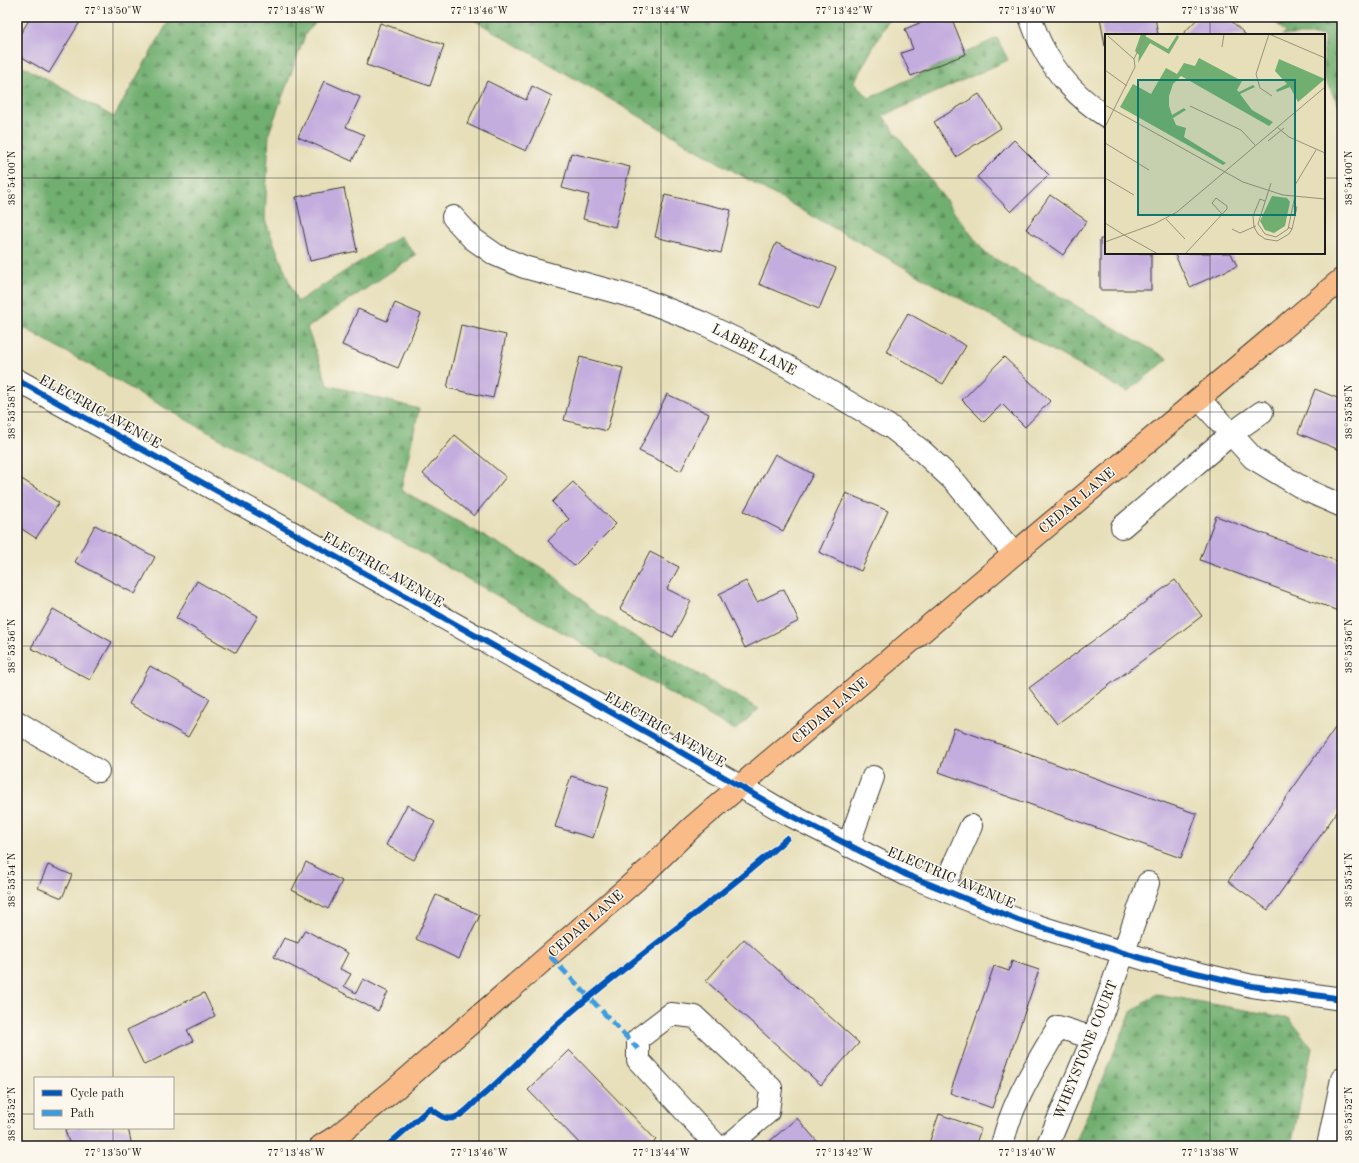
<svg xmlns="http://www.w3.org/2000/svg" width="1359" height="1163" font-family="'Old Standard TT',serif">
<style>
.forest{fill:url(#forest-firs);stroke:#466646}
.building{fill:#c3acde}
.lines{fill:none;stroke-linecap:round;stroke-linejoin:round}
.minor-casing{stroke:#3a3934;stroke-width:24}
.major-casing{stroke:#3a3934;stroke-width:24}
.minor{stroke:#fff;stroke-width:22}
.major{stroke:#f9bc89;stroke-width:22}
.quiet{stroke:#3c9bdf;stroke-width:5;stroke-dasharray:10 5;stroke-linecap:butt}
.cycleway-casing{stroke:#fbf7ec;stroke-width:8}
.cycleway{stroke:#0057b8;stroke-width:6}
.ticks{fill:none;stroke:#1c1c1c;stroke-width:1;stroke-opacity:0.45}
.labels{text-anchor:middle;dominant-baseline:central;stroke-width:3;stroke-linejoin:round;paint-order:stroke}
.street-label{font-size:14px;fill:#1c1c1c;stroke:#fbf7ec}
.inset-road{fill:none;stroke:#96917b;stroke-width:1}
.view{fill:#0f766e;fill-opacity:0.15;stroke:#0f766e;stroke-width:2}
.inset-edge{fill:none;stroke:#1c1c1c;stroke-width:2}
.neatline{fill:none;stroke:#1c1c1c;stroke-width:1.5}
.ticks-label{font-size:10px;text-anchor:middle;fill:#1c1c1c}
</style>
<defs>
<pattern id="forest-firs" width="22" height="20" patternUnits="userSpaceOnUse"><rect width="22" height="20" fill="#71af70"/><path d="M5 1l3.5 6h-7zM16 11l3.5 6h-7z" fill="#5c8e5b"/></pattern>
</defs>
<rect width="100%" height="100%" fill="#fbf7ec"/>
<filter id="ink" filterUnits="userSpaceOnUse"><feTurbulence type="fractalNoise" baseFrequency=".025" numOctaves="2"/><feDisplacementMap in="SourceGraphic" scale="8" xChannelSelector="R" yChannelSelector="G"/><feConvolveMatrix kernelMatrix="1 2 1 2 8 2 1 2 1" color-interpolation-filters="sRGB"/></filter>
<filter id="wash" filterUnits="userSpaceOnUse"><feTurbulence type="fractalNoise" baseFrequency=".012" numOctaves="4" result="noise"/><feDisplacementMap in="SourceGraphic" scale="16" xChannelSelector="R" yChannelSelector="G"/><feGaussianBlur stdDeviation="0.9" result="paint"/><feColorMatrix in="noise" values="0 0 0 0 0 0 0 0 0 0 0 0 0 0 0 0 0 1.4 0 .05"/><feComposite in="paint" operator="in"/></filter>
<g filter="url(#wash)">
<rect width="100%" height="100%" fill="#e7dfba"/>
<path class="forest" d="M171 17H322L306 33 269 133 265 220 297 302 400 236 416 255 307 328 328 385 419 409 401 490 548 571 597 613 668 657 759 709 735 730 17 324V63L114 117Z
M469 17H890L854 82 869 98 997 38 1008 60 883 116 985 253 1168 359 1127 392 766 190Z
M1271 17H1342V112L1324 77V35H1282L1286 33Z
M1157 994 1289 1018 1312 1048 1291 1146H1074L1131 1012Z"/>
<g id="blocks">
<path class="building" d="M31 17H83L49 73 17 54V39Z
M934 17H951L966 54 911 76 901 53 913 49 905 29Z
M1100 17H1155L1158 35H1106L1105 46Z
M1199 17H1227L1246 35H1182Z
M380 23 444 45 430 86 366 65Z
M324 81 360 97 346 127 365 135 352 161 298 137Z
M487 81 526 100 532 86 552 96 526 151 467 124Z
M979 94 1001 128 956 157 934 122Z
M1014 140 1049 175 1011 212 977 177Z
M571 153 630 167 615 227 583 219 589 195 562 188Z
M344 188 357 251 310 261 296 197Z
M665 195 731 210 721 253 655 237Z
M1050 195 1087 221 1063 255 1026 229Z
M1100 239H1106V253H1151V290H1100Z
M776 243 836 268 819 309 759 284Z
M1174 253H1231L1237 266 1190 287Z
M395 303 421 314 398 368 342 345 358 309 387 321Z
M908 313 966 346 943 384 886 351Z
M461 325 506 335 493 398 447 388Z
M580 357 623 368 607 431 564 420Z
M1004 357 1050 401 1025 427 1002 404 984 422 962 400Z
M1315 389 1342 400V451L1298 433Z
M667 394 709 414 681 471 639 451Z
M455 435 506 477 474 516 423 474Z
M775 454 813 474 783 531 744 511Z
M17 476 59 503 36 538 17 526Z
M573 482 616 524 574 566 548 541 569 519 552 502Z
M846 493 888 511 861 571 819 552Z
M1216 516 1342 563V612L1200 560Z
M95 525 155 557 135 594 75 562Z
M650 552 679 567 667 589 691 601 673 637 620 609Z
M1175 580 1202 616 1057 724 1029 688Z
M197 581 258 616 236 653 176 618Z
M746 581 757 602 784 589 799 621 745 648 719 594Z
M53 609 112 642 90 680 31 648Z
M150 666 210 699 188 737 129 704Z
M1342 718V805L1268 910 1228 881Z
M954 728 1197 814 1181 858 939 772Z
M571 776 609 787 593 838 555 827Z
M407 805 435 822 414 860 386 845Z
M306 862 342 881 328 909 292 890Z
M48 865 72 875 62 898 38 888Z
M436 895 480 915 459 959 416 939Z
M305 930 348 953 340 969 351 974 344 986 356 993 363 979 388 992 378 1011 274 957 284 938 298 943Z
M744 939 859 1043 821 1085 706 981Z
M1012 961 1039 970 992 1108 950 1093 994 966 1009 971Z
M204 993 215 1016 187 1030 193 1041 144 1065 127 1030Z
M569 1050 656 1140 650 1146H582L528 1090Z
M939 1114 981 1129 975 1146H928Z
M797 1118 821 1146H764Z
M74 1128H128L132 1146H70L65 1130Z"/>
</g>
</g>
<g filter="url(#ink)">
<use href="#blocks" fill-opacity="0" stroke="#3a3934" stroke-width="1"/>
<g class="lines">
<defs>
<path id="minor" d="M1030 17C1034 27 1037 37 1042 46 1056 74 1079 99 1106 116
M453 217 473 239 496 255 524 267 641 299 700 322 746 344 787 366 892 428 923 452 956 483 1014 554
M17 380 322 549 653 736 786 813 907 875 1018 920 1124 953 1175 968 1252 986 1342 999
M1199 399 1253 458 1306 490 1342 506
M1122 527 1231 434 1262 412
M17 722 98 771
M848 846 873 777
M943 889 971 826
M717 1146 638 1060V1039L671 1014 695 1017 771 1088 768 1112 728 1146
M1002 1146C1011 1103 1036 1065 1058 1027L1093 1038
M1047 1146 1096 1031 1148 883
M1328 1146 1342 1079"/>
<path id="major" d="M321 1146 337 1136 395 1089 650 868 691 828 740 786 1014 554 1342 279"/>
</defs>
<use href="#minor" class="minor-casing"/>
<use href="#major" class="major-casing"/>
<use href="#minor" class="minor"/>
<use href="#major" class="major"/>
<path class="quiet" d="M550 956 638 1049"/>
<defs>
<path id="cycleway" d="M17 380 322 549 653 736 786 813 907 875 1018 920 1124 953 1175 968 1252 986 1342 999
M387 1146 430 1108C438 1114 446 1122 456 1117 464 1114 471 1106 477 1100 507 1076 532 1046 561 1021 634 957 715 903 787 838"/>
</defs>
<use href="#cycleway" class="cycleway-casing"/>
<use href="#cycleway" class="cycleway"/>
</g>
</g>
<path class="ticks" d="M113 17V1078M296 17V1146M479 17V1146M661 17V1146M844 17V1146M1027 17V1146M1210 17V35M17 178H1106M1324 178H1342M1210 253V1146M17 412H1342M17 646H1342M17 880H1342M17 1114H35M173 1114H1342M113 1128V1146"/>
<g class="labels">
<g class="street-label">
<text transform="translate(754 350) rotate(28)">LABBE LANE</text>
<text transform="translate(100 412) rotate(29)">ELECTRIC AVENUE</text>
<text transform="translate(1077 501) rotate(-40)">CEDAR LANE</text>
<text transform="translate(383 570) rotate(30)">ELECTRIC AVENUE</text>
<text transform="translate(830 711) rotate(-40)">CEDAR LANE</text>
<text transform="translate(665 730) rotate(30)">ELECTRIC AVENUE</text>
<text transform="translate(951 878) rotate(23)">ELECTRIC AVENUE</text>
<text transform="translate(586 924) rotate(-41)">CEDAR LANE</text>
<text transform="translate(1086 1050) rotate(-68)">WHEYSTONE COURT</text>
</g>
</g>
<g transform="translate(1105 34)">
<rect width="220" height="220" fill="#e7dfba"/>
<path d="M36 0H41L40 2 63 15 72 1 74 3 64 20 45 9 33 29 34 21 30 17ZM94 24 137 47 132 56 134 58 148 51 150 53 135 60 147 76 168 88 164 92 76 42 68 50 64 62V72L67 81 79 74 81 76 68 84 71 91 81 94 79 103 121 129 118 131 15 73 28 50 46 60 61 34 72 40 79 29 90 32ZM174 25 213 42 220 45 193 68 185 53 172 58 171 56 182 50 170 37ZM167 162 182 164 185 168 180 192 169 199 160 196 155 187Z" fill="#71af70"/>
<path class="inset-road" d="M164 0 151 40 155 54 167 62M164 0 220 24M117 13 119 0M29 25 41 0M0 36 22 52M0 71 138 148 178 161 220 165M85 72 136 96 150 111M0 93 30 33 29 25 3 2M172 93 184 103 220 119M163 107 179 94M0 109 44 136M0 144 29 161M166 149 153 190 160 200 171 203 183 195 190 162V151L211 116M160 167 155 165 148 182 149 193 153 200 160 205 172 207 184 200 187 195 183 193M61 185 80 205M0 189 19 201M127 195 135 199 151 192M187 195 192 173 188 172M19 201 53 220M0 208 49 190 72 178 220 53M80 220 122 175V172L111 164 107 169 117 180"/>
<path class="view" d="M33 46H190V181H33Z"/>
<rect width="220" height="220" class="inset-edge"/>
</g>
<rect width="1359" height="1163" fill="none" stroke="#fbf7ec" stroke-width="44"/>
<rect x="34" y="1077" width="140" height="52" fill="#fbf7ec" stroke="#a29f99"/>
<rect x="42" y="1090" width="20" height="6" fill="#0057b8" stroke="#a29f99"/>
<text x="70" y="1097" font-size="12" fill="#1c1c1c">Cycle path</text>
<rect x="42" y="1110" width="20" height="6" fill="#3c9bdf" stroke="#a29f99"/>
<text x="70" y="1117" font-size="12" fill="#1c1c1c">Path</text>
<rect x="22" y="22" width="1315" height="1119" class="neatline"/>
<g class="ticks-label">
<text x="113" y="14">77°13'50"W</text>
<text x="296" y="14">77°13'48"W</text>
<text x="479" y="14">77°13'46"W</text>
<text x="661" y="14">77°13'44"W</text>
<text x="844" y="14">77°13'42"W</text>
<text x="1027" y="14">77°13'40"W</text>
<text x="1210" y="14">77°13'38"W</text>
<text transform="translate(11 178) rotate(-90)" y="4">38°54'00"N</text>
<text transform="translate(1348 178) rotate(-90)" y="4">38°54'00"N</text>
<text transform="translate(11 412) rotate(-90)" y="4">38°53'58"N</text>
<text transform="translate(1348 412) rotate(-90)" y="4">38°53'58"N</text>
<text transform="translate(11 646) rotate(-90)" y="4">38°53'56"N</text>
<text transform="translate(1348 646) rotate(-90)" y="4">38°53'56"N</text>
<text transform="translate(11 880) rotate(-90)" y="4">38°53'54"N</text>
<text transform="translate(1348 880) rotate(-90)" y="4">38°53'54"N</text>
<text transform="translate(11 1114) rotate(-90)" y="4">38°53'52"N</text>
<text transform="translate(1348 1114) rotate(-90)" y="4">38°53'52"N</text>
<text x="113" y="1156">77°13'50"W</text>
<text x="296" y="1156">77°13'48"W</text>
<text x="479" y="1156">77°13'46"W</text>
<text x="661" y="1156">77°13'44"W</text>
<text x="844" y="1156">77°13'42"W</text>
<text x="1027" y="1156">77°13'40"W</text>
<text x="1210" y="1156">77°13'38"W</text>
</g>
</svg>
